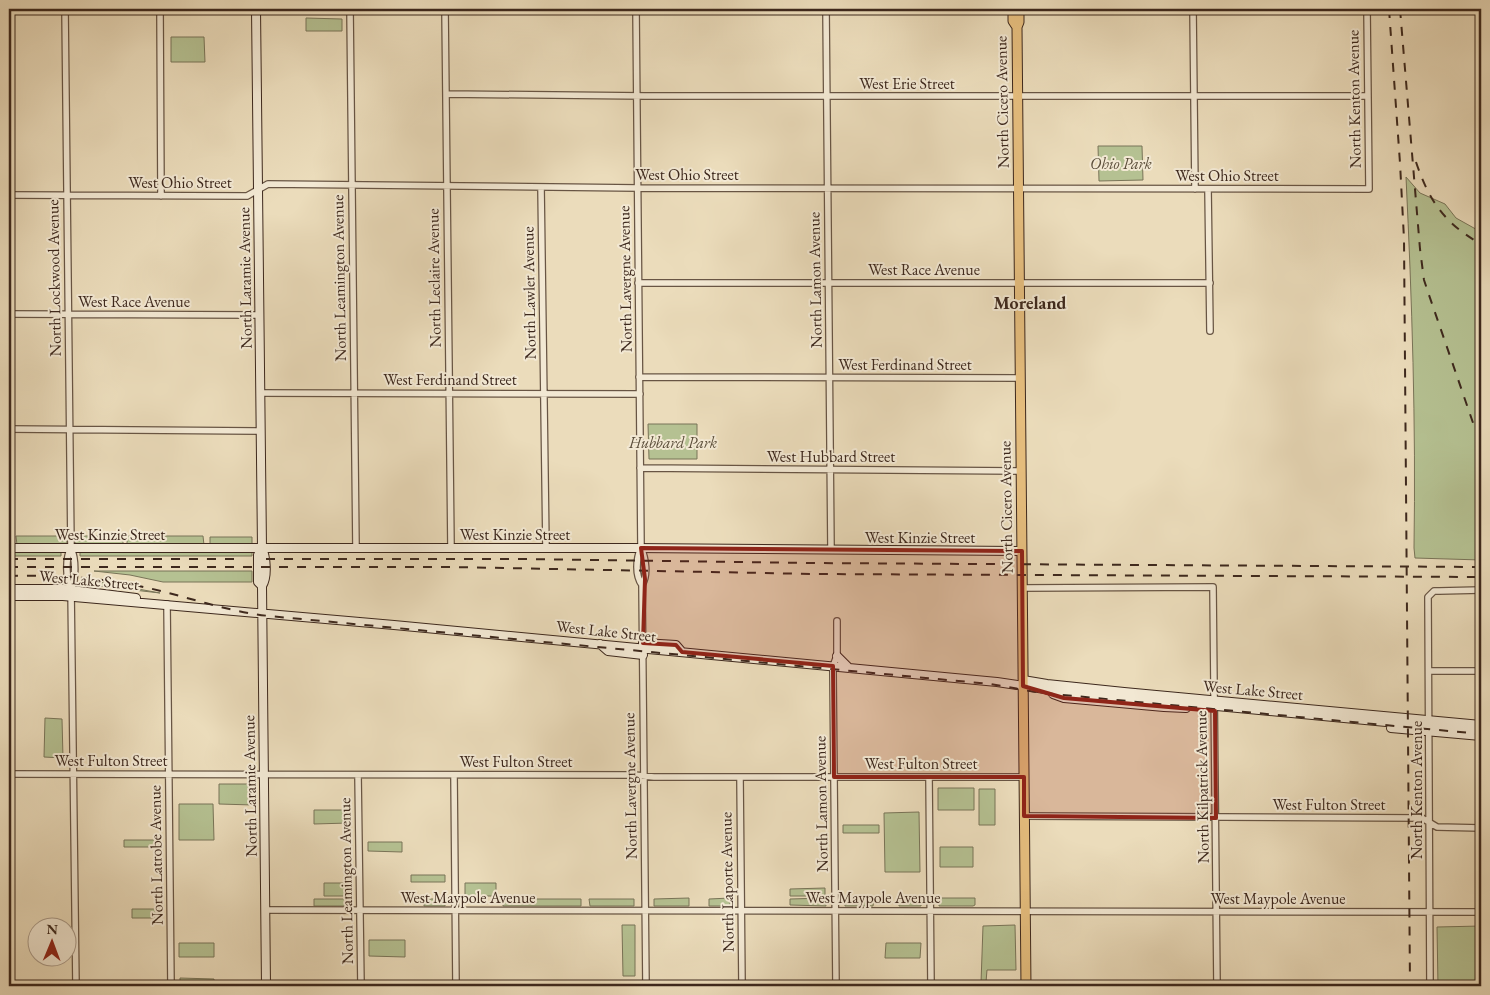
<svg xmlns="http://www.w3.org/2000/svg" width="1490" height="995" font-family="'EB Garamond',serif">
<style>
.green{fill:#b5c192;stroke:#797458}
.lines{fill:none;stroke-linecap:round;stroke-linejoin:round}
.street-casing{stroke:#685544;stroke-width:8}
.secondary-casing{stroke:#3d281d;stroke-width:10}
.primary-casing{stroke:#3d281d;stroke-width:11}
.street{stroke:#f2e8d3;stroke-width:5.5}
.secondary{stroke:#f2e8d3;stroke-width:8}
.primary{stroke:#e6be7e;stroke-width:9}
.rail{stroke:#3d281d;stroke-width:2;stroke-dasharray:9 9;stroke-linecap:butt}
.marked{fill:#8f2418;fill-opacity:0.2;stroke:#8f2418;stroke-width:4;stroke-linejoin:round}
.labels{text-anchor:middle;dominant-baseline:central;stroke-width:4;stroke-linejoin:round;paint-order:stroke}
.street-label{font-size:16px;fill:#3d281d;stroke:#f2e8d3}
.park-label{font-size:16px;font-style:italic;fill:#5b4e3a;stroke:#f2e8d3}
.neighbourhood-label{font-size:18px;font-weight:bold;fill:#3d281d;stroke:#f2e8d3}
</style>
<rect width="100%" height="100%" fill="#ebdcbb"/>
<filter id="stains"><feTurbulence type="fractalNoise" baseFrequency=".004" numOctaves="4"/><feColorMatrix values="0 0 0 0 .2 0 0 0 0 .09 0 0 0 0 .02 0 0 0 .5 -.17"/></filter>
<radialGradient id="worn" r=".72"><stop offset=".6" stop-color="#630" stop-opacity="0"/><stop offset="1" stop-color="#630" stop-opacity=".3"/></radialGradient>
<path class="green" d="M306 18 342 19V31H306Z
M171 37H204L205 62H171Z
M1098 146H1142L1143 180 1099 181Z
M1406 177 1420 193 1445 204 1456 218 1481 232V560L1415 558 1414 548C1416 424 1412 301 1406 177Z
M648 424H697V459H649Z
M16 536H67V543L66 545H17Z
M75 536H123V545H77L75 543Z
M127 536H203L204 545 127 544Z
M210 537H252V545L210 544Z
M9 552H61V556H9Z
M80 552H252V556H80Z
M94 571H252V582H163L130 575Z
M81 582H99L112 584V586L116 585 160 593 81 584Z
M45 718 62 719 63 758 44 757Z
M219 784H253V805L219 804Z
M938 788H974V810H938Z
M979 789H995V825H979Z
M179 804H213L214 840H179Z
M314 810H349V823L314 824Z
M919 812 920 872H885L884 813Z
M843 825H879V833H843Z
M124 840H159V847H124Z
M368 842H402V852L368 851Z
M940 847H973V867H940Z
M411 875H445V882H411Z
M324 883H349V896H324Z
M465 883H496V896H465Z
M825 888V896H790V889Z
M689 898V906H654V899Z
M730 898V906H709V899Z
M825 898 826 906 790 905V899Z
M845 898 874 899 873 906H845Z
M899 898H921V906H899Z
M939 898H975V905L973 906H939Z
M314 899H348V906H314Z
M424 899H445V906H424Z
M503 899H581V906H503Z
M589 899H634V906H590Z
M132 909H160V918H132Z
M622 925H635V976H623Z
M1015 925 1016 970H987L986 982 981 983 983 926Z
M1481 926V986H1438L1437 927Z
M369 940H405V957L369 956Z
M179 943H214V957H179Z
M886 943H921L920 958H885Z
M180 978 214 979V986H180Z"/>
<g class="lines">
<defs>
<path id="street" d="M65 9 71 548C76 559 76 579 71 590L76 986
M160 9 161 196
M292 9H438
M350 9 356 548
M445 9 451 548
M636 9 641 548C636 559 635 575 642 585
M826 9 831 550
M1193 9 1195 189
M446 94 645 96H1368
M541 187 546 548
M1208 189 1210 331
M9 195 247 196 268 184 638 188 1369 189 1367 9
M638 283H1210
M9 314 259 315
M639 377 1020 378
M260 393 640 394
M9 429 260 431
M640 468 1021 471
M71 548C65 558 66 579 71 590
M641 548C646 559 648 575 642 585L646 986
M1022 588 1213 587 1217 986
M167 604 171 986
M1429 671H1481
M9 774 634 775 654 777H1024
M358 775 361 986
M454 775 456 986
M740 777 742 986
M929 777 931 986
M1024 816 1422 818 1437 827 1481 828
M265 910 1481 912
M836 986 833 674V666L837 656V621
M1430 986 1428 597 1434 591H1439L1481 590"/>
<path id="secondary" d="M256 9 262 548C266 557 268 577 262 586L266 986
M9 548H632L1022 551
M262 548 258 555V582L262 586
M9 589H63L136 598
M9 596H63L394 625 997 682 1058 691 1481 731
M643 643 676 645 682 652
M600 644 608 651 643 655
M837 656 849 668
M1023 680 1047 684 1124 692 1481 725
M1053 694 1064 698 1164 707 1186 708
M1391 728 1481 736"/>
<path id="primary" d="M1013 9V21L1017 27
M1019 9V22L1017 27 1026 986"/>
</defs>
<use href="#street" class="street-casing"/>
<use href="#secondary" class="secondary-casing"/>
<use href="#primary" class="primary-casing"/>
<use href="#street" class="street"/>
<use href="#secondary" class="secondary"/>
<use href="#primary" class="primary"/>
<path class="rail" d="M1389 9 1400 163 1404 239 1410 986
M1400 9 1420 249 1424 280 1429 295 1481 446
M1416 162C1429 201 1445 224 1481 244
M9 559H239
M266 559H521L810 563 1481 567
M9 567H451L815 574 1481 577
M9 576C52 575 96 577 139 586 183 595 224 611 269 616L990 684 1042 693 1481 734"/>
</g>
<path class="marked" d="M641 548 1022 551 1023 686 1064 698 1215 711 1216 818 1024 816V777H834L833 666 682 652 676 645 643 643 645 579Z"/>
<g class="labels">
<g class="street-label">
<text x="907" y="83">West Erie Street</text>
<text transform="translate(1354 99) rotate(-91)">North Kenton Avenue</text>
<text transform="translate(1002 102) rotate(-91)">North Cicero Avenue</text>
<text x="687" y="174">West Ohio Street</text>
<text x="1227" y="175">West Ohio Street</text>
<text x="180" y="182">West Ohio Street</text>
<text x="924" y="269">West Race Avenue</text>
<text transform="translate(54 278) rotate(-91)">North Lockwood Avenue</text>
<text transform="translate(245 278) rotate(-91)">North Laramie Avenue</text>
<text transform="translate(339 278) rotate(-91)">North Leamington Avenue</text>
<text transform="translate(434 278) rotate(-91)">North Leclaire Avenue</text>
<text transform="translate(625 279) rotate(-91)">North Lavergne Avenue</text>
<text transform="translate(815 280) rotate(-91)">North Lamon Avenue</text>
<text transform="translate(529 293) rotate(-91)">North Lawler Avenue</text>
<text x="134" y="301">West Race Avenue</text>
<text x="905" y="364">West Ferdinand Street</text>
<text x="450" y="379">West Ferdinand Street</text>
<text x="831" y="456">West Hubbard Street</text>
<text transform="translate(1006 507) rotate(-91)">North Cicero Avenue</text>
<text x="110" y="534">West Kinzie Street</text>
<text x="515" y="534">West Kinzie Street</text>
<text x="920" y="537">West Kinzie Street</text>
<text transform="translate(89 580) rotate(5)">West Lake Street</text>
<text transform="translate(606 631) rotate(6)">West Lake Street</text>
<text transform="translate(1253 690) rotate(5)">West Lake Street</text>
<text x="111" y="760">West Fulton Street</text>
<text x="516" y="761">West Fulton Street</text>
<text x="921" y="763">West Fulton Street</text>
<text transform="translate(250 786) rotate(-91)">North Laramie Avenue</text>
<text transform="translate(630 786) rotate(-91)">North Lavergne Avenue</text>
<text transform="translate(1202 787) rotate(-91)">North Kilpatrick Avenue</text>
<text transform="translate(1416 790) rotate(-90)">North Kenton Avenue</text>
<text transform="translate(821 804) rotate(-91)">North Lamon Avenue</text>
<text x="1329" y="804">West Fulton Street</text>
<text transform="translate(156 855) rotate(-91)">North Latrobe Avenue</text>
<text transform="translate(346 881) rotate(-91)">North Leamington Avenue</text>
<text transform="translate(727 882) rotate(-91)">North Laporte Avenue</text>
<text x="468" y="897">West Maypole Avenue</text>
<text x="873" y="897">West Maypole Avenue</text>
<text x="1278" y="898">West Maypole Avenue</text>
</g>
<g class="park-label">
<text x="1121" y="163">Ohio Park</text>
<text x="673" y="442">Hubbard Park</text>
</g>
<g class="neighbourhood-label">
<text x="1030" y="302">Moreland</text>
</g>
</g>
<rect width="1490" height="995" fill="none" stroke="#ebdcbb" stroke-width="30"/>
<rect x="10" y="10" width="1470" height="975" fill="none" stroke="#3d281d" stroke-width="2.5"/>
<rect x="15" y="15" width="1460" height="965" fill="none" stroke="#3d281d"/>
<g transform="translate(52 942) rotate(1)"><circle r="24" fill="#f2e8d3" stroke="#aa9b8a"/>
<path d="M0-4L9 19L0 12L-9 19Z" fill="#8f2418"/>
<text y="-8" font-size="14" font-weight="bold" text-anchor="middle" fill="#3d281d">N</text>
</g>
<rect width="100%" height="100%" filter="url(#stains)"/>
<rect width="100%" height="100%" fill="url(#worn)"/>
</svg>
